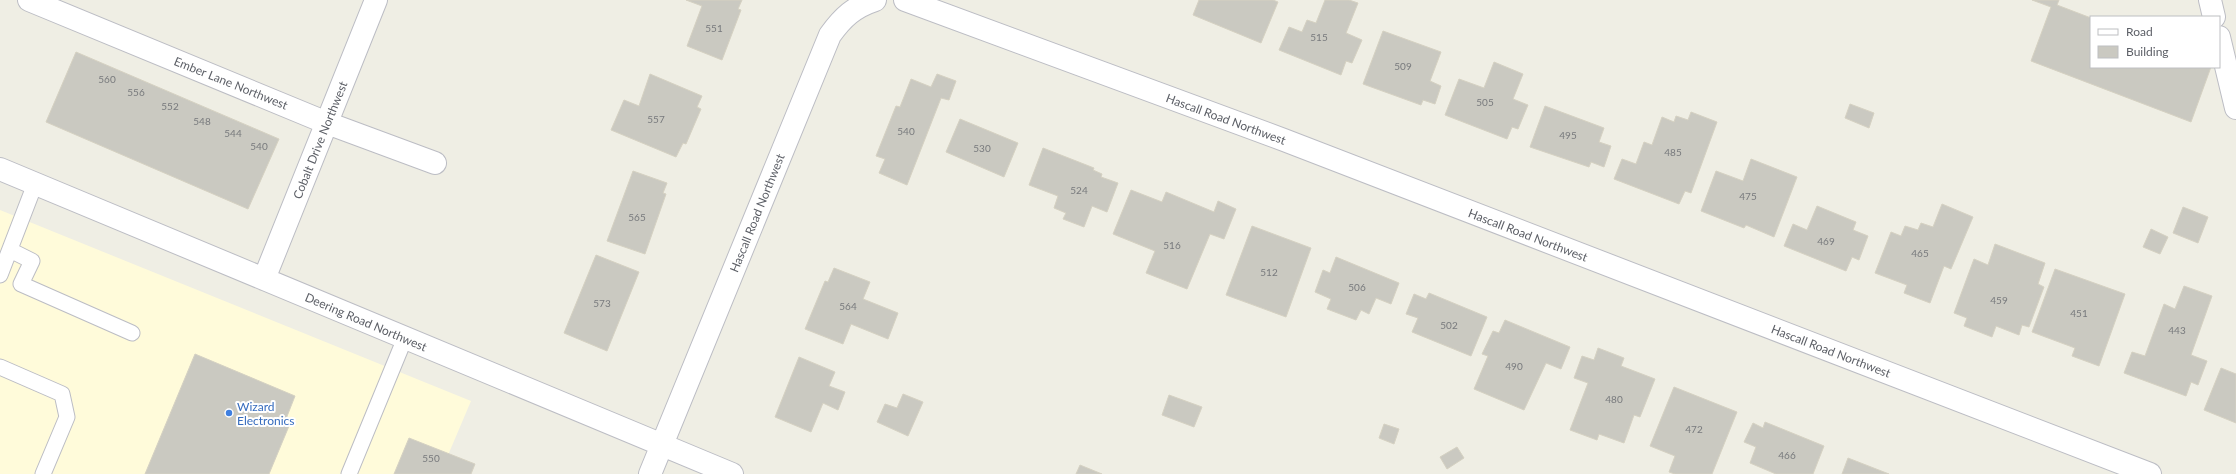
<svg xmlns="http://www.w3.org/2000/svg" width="2236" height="474" font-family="Lato,sans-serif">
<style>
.commercial{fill:#fffbda}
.building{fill:#cac9c1;stroke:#d5d1c2}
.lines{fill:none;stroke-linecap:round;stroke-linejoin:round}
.lane-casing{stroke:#bcbdc4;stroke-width:17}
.street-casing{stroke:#bcbdc4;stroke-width:24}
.lane{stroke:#fff;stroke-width:15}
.street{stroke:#fff;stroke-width:22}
.shop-dot{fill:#3f7fe0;stroke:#fff;stroke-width:1.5}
.labels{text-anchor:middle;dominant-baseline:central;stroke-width:4;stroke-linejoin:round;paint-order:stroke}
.number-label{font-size:10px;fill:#787a7d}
.street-label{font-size:12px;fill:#5c5f66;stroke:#fff}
.shop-label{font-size:12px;fill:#366cbe;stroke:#fff;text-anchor:start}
</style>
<rect width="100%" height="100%" fill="#efeee4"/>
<path class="commercial" d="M0 210 471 401 440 474H0Z"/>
<path class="building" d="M686 0H742L738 9 741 10 722 60 687 46 702 6Z
M1199 0H1273L1278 2 1261 43 1193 15Z
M1325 0H1349L1358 3 1346 33 1362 40 1352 63 1346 61 1341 75 1279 50 1289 27 1302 32 1307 20 1316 23Z
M2032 0H2059L2057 5 2091 18V67H2211L2191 122 2031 61 2051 7Z
M1383 31 1441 52 1430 81 1441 86 1435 104 1423 100 1421 105 1363 84Z
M76 52 279 139 248 209 46 122Z
M1494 62 1523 74 1513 99 1528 105 1518 129 1512 127 1507 139 1445 115 1459 79 1484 88Z
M650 74 702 96 697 107 701 109 686 144 683 143 676 157 611 130 624 100 639 106Z
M937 74 956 81 949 100 941 98 907 185 879 173 885 159 876 156 896 106 900 107 911 79 931 87Z
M1850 104 1874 113 1869 128 1845 118Z
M1545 106 1604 128 1599 142 1611 146 1604 167 1591 162 1589 167 1530 147Z
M1691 112 1717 122 1691 193 1685 191 1679 204 1614 179 1622 159 1636 164 1644 142 1652 145 1662 117 1674 122 1676 116 1688 120Z
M960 119 1018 143 1004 177 946 152Z
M1043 148 1094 168 1093 170 1102 174 1101 177 1118 183 1107 212 1092 206 1084 227 1063 219 1066 213 1054 208 1058 196 1029 185Z
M1751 159 1797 177 1774 237 1746 225 1744 228 1701 211 1716 171 1743 181Z
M633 171 667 183 663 193 666 194 645 254 607 241Z
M1131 190 1162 202 1166 192 1214 212 1218 201 1236 209 1224 239 1210 234 1187 289 1146 273 1155 251 1113 234Z
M1942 204 1973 217 1951 269 1944 266 1930 303 1904 293 1907 285 1875 273 1891 232 1901 236 1905 226 1918 230 1921 223 1933 227Z
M1817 206 1856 222 1853 230 1868 236 1859 260 1852 257 1846 271 1784 246 1793 224 1807 230Z
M2183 207 2208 217 2198 243 2173 233Z
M1252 226 1311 248 1286 317 1226 295Z
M2151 229 2168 237 2160 254 2143 247Z
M1995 244 2045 263 2038 284 2044 287 2029 327 2022 325 2019 335 1996 326 1992 337 1964 326 1967 318 1954 313 1974 259 1988 265Z
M596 255 639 272 607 351 564 333Z
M1336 257 1399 283 1391 304 1376 298 1369 314 1361 310 1356 320 1327 309 1331 299 1315 292 1323 270 1330 273Z
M834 268 870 282 863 299 898 313 888 339 851 324 843 344 805 329 825 281 828 282Z
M2055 269 2125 294 2099 366 2072 356 2075 348 2032 332Z
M2184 286 2212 296 2191 355 2207 361 2198 385 2191 382 2186 396 2124 373 2132 352 2145 356 2164 304 2175 309Z
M1429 293 1487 317 1471 356 1412 332 1418 318 1406 314 1414 294 1426 299Z
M1505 320 1570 347 1561 369 1546 363 1524 410 1474 389 1488 356 1482 354 1493 331 1499 333Z
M1598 348 1624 358 1621 366 1655 379 1640 417 1634 415 1624 443 1599 434 1597 440 1570 430 1588 383 1574 378 1582 356 1594 360Z
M195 354 295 396 284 424 289 426 269 474H145Z
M799 357 835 372 829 386 845 392 838 410 823 403 811 432 775 417Z
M2221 368 2236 374V423L2204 410Z
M1674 387 1737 412 1712 474H1675L1669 472 1675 456 1650 446Z
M903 394 923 402 908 436 877 422 885 404 897 408Z
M1169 395 1202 407 1194 427 1162 415Z
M1765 422 1824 446 1813 474H1776L1750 463 1756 447 1744 442 1753 423 1763 428Z
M1384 424 1399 429 1394 444 1379 438Z
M409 438 475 464 471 474H394Z
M1457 447 1464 458 1447 469 1440 457Z
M1848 458 1889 474H1842Z
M1080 465 1102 474H1076Z"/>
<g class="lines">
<defs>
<path id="lane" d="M10 250 32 261 21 284 132 333
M0 275 35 184
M0 367 62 394 67 417 43 474
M349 474 405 338"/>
<path id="street" d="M29 0 327 123 435 163
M905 0 1284 140 2150 474
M2210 0 2214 17
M2219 37 2236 108
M0 169 732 474
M264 279 376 0
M650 474 830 35C843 17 854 7 875 0"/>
</defs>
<use href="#lane" class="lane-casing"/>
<use href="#street" class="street-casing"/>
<use href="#lane" class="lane"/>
<use href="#street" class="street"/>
</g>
<circle class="shop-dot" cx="229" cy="413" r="4"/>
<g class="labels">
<g class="number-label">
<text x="714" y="28">551</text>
<text x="1319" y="37">515</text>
<text x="1403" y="66">509</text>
<text x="107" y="79">560</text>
<text x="136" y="92">556</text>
<text x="1485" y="102">505</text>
<text x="170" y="106">552</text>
<text x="656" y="119">557</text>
<text x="202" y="121">548</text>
<text x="906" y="131">540</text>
<text x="233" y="133">544</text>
<text x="1568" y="135">495</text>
<text x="259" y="146">540</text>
<text x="982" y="148">530</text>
<text x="1673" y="152">485</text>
<text x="1079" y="190">524</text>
<text x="1748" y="196">475</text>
<text x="637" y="217">565</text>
<text x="1826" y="241">469</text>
<text x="1172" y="245">516</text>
<text x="1920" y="253">465</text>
<text x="1269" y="272">512</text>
<text x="1357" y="287">506</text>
<text x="1999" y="300">459</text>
<text x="602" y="303">573</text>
<text x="848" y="306">564</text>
<text x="2079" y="313">451</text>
<text x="1449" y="325">502</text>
<text x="2177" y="330">443</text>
<text x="1514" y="366">490</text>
<text x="1614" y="399">480</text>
<text x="1694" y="429">472</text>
<text x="1787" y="455">466</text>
<text x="431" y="458">550</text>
</g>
<g class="street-label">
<text transform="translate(231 83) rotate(22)">Ember Lane Northwest</text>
<text transform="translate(1226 119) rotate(20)">Hascall Road Northwest</text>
<text transform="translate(320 140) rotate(-68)">Cobalt Drive Northwest</text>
<text transform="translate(757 213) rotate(-68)">Hascall Road Northwest</text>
<text transform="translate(1528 235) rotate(21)">Hascall Road Northwest</text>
<text transform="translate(366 322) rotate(23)">Deering Road Northwest</text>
<text transform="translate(1831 351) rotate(21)">Hascall Road Northwest</text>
</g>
<g class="shop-label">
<text x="237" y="406">Wizard<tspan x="237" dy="14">Electronics</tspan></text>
</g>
</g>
<rect x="2090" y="16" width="130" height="52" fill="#ffffff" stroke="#bebfc2"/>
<rect x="2098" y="29" width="20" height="6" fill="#ffffff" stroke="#bebfc2"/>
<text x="2126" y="36" font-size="12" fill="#5c5f66">Road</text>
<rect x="2098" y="46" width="20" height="12" fill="#cac9c1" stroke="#bebfc2"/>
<text x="2126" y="56" font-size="12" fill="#5c5f66">Building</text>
</svg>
